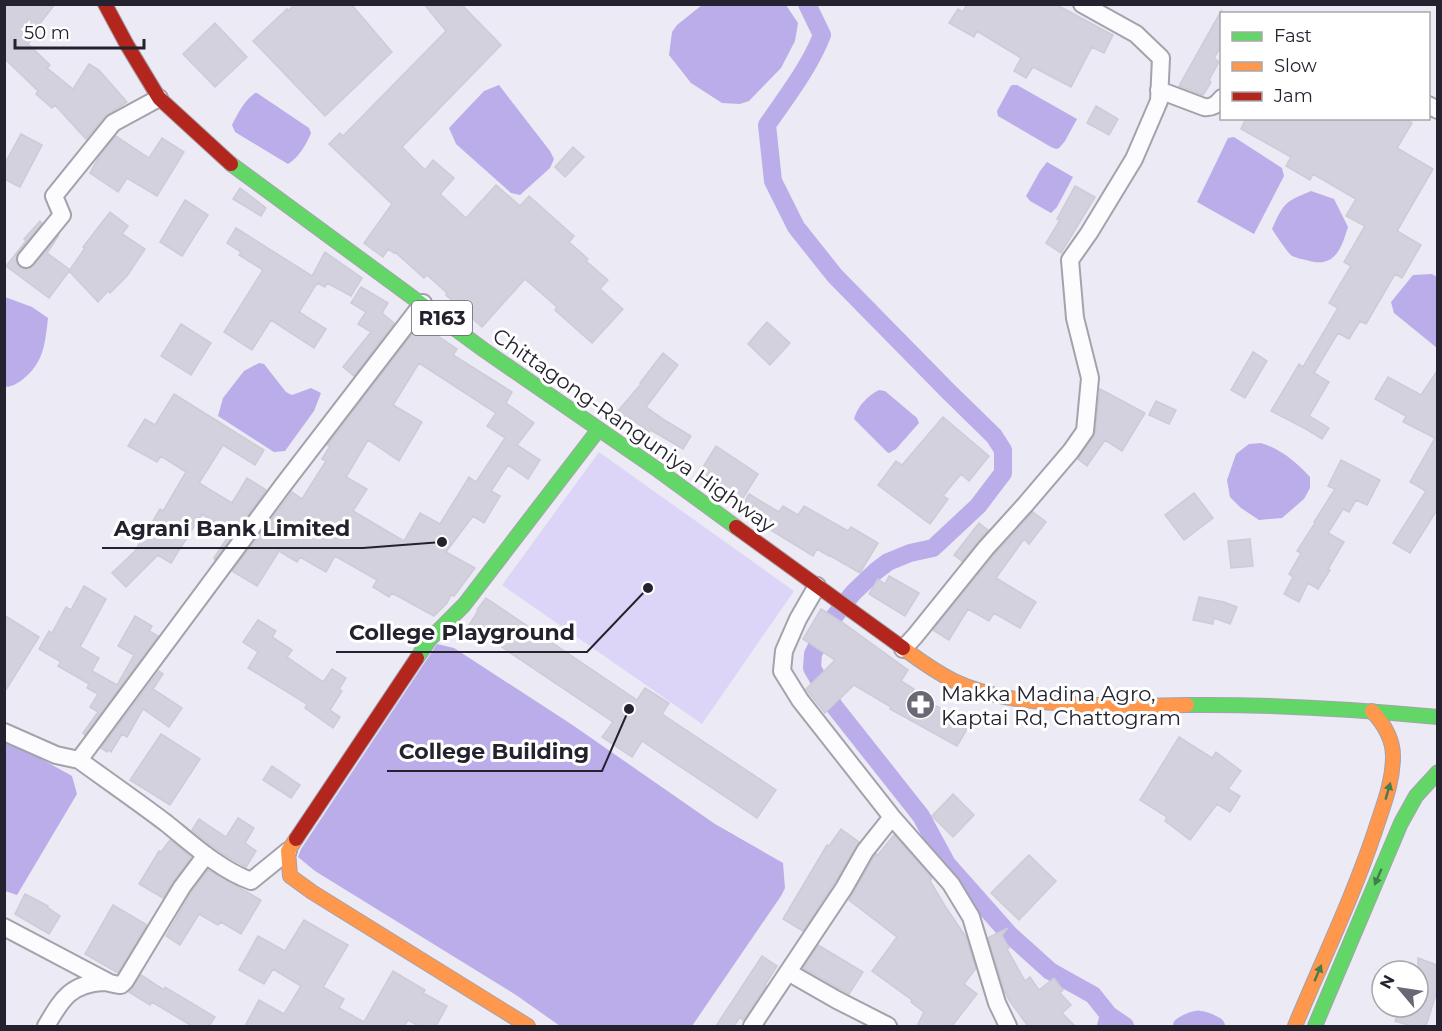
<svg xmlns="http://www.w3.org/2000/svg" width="1442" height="1031" font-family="Montserrat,sans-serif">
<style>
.green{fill:#ddd5f8}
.water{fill:#bbade9}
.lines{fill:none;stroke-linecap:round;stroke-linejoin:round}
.canal{stroke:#bbade9;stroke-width:18}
.building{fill:#d3d1dd;stroke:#cdcbd6;stroke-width:1.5;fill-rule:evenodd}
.street-casing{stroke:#a4a2ac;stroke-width:20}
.fast-casing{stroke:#a4a2ac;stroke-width:16}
.slow-casing{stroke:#a4a2ac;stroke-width:16}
.jam-casing{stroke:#a4a2ac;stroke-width:16}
.street{stroke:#fcfcfe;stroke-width:16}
.fast{stroke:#63d668;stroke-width:14}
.slow{stroke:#ff974d;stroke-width:14}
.jam{stroke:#b3261e;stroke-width:14}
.oneway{fill:#447c4c}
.labels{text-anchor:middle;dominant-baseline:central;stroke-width:6;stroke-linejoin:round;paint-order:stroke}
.shield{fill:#fff;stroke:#66646d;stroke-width:1.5}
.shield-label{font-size:20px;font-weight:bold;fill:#25222f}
.street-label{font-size:21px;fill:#25222f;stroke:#fff}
.poi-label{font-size:21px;fill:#25222f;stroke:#fff;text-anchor:start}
.leader{fill:none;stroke:#25222f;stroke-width:2}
.callout-dot{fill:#25222f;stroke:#fff;stroke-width:2}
.callout-label{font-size:22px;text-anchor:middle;font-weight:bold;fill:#25222f;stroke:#fff;stroke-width:6;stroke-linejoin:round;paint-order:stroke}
</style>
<rect width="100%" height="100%" fill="#eceaf5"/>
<path class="green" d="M599 452 794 591 702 724 502 585Z"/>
<path class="water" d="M702 5H786L798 23 795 41 781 68 749 101 740 104 722 103 691 83 669 55 672 32 677 25Z
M499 85 550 151 554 159 550 168 520 195 511 193 456 144 449 128 484 91Z
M1012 85H1017L1077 119 1065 141 1059 148 1056 149 1051 147 998 116 997 111 1010 87Z
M255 93H257L309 128 311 133C306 145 299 157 288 164L235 132 232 125C238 113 244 101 255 93Z
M1234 137 1282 168 1284 176 1254 234 1197 202 1228 138Z
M1047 162 1073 177 1057 207 1051 213 1030 201 1026 196 1040 171Z
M1311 191 1334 199 1348 227C1341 250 1334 269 1306 260 1302 259 1296 258 1292 256 1287 252 1276 235 1272 229 1284 202 1285 202 1311 191Z
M1432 274 1437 277V348L1394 313 1391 302 1413 275Z
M5 297 32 307 48 318C45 344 44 363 22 380 16 384 12 387 4 387Z
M259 363 264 364 286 392 292 395 311 388 321 393 314 411 285 451 274 452 218 416 223 398 244 371Z
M879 390 885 391 917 418 919 423 896 449 889 453 887 452 854 419C857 407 868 395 879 390Z
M1261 443C1281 449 1296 462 1310 477V488L1304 499 1282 518 1259 520 1241 508 1230 497 1227 480 1236 454 1249 444Z
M437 644 454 648 571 724 715 824 783 863 785 888 781 896 692 1026H560L516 995 315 871 298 857 301 849Z
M5 739 72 776 77 794 17 895 5 891Z"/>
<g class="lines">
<path class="canal" d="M807 4 822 35C809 68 787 96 767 125L773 181 796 227 835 276 949 392 994 436 1003 450V473L978 506 933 548 910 553 888 562 876 571 853 593 830 622 823 634 813 654 812 668 834 706 921 816 947 864 1009 934 1050 971 1093 995 1109 1015 1106 1026
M1109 1015 1125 1026
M1182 1026C1198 1017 1200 1018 1216 1026"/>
</g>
<path class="building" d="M4 4H55L38 26 40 27 28 44 50 65 47 68 73 89 89 64 99 70 127 102 105 116 86 139 55 105 52 108 36 94 38 91 4 58Z
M295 4H351L392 52 325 116 253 41 287 9 288 11Z
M424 4H461L501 45 402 147 425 170 433 160 454 178 440 194 466 218 496 185 520 206 529 196 574 236 569 242 588 259 586 261 608 280 600 289 623 309 592 343 555 310 557 307 525 279 482 327 446 295 447 293 427 275 424 278 395 252 394 253 388 249 383 257 364 243 392 204 329 144 340 133 343 136 446 31Z
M967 4H1055L1113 35 1104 53 1092 47 1071 87 1033 67 1026 78 1014 71 1021 58 977 31 974 37 949 23 958 9 963 12Z
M1221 11V46L1214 58 1219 62 1209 80 1211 82 1203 95 1179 86Z
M215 23 247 57 215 87 183 54Z
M1096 106 1118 119 1109 135 1087 123Z
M1246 118H1405L1412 123 1397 148 1433 169 1397 231 1421 245 1402 278 1395 274 1366 324 1360 321 1349 339 1338 333 1314 373 1329 382 1309 416 1329 428 1322 439 1306 429 1271 411 1299 364 1303 367 1338 308 1329 303 1351 266 1344 262 1365 226 1346 216 1356 199 1313 174 1310 180 1286 166 1291 157 1241 129Z
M21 134 42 145 20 187 4 179V165Z
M116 136 149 158 162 138 184 152 157 196 127 178 118 192 90 173 100 155Z
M573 147 584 157 565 177 555 167Z
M1075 186 1095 197 1061 253 1046 243 1060 220 1057 219Z
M240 188 266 208 261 216 233 199Z
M185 200 208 215 182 256 160 242Z
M110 212 128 226 122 234 145 249 127 276 110 293 108 291 98 302 69 271 85 248 83 247Z
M40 221 42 223 18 253 16 258V262L20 267 25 269H30L59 235 47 253 70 270 49 298 6 266 26 241 24 239Z
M236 228 312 276 325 252 362 278 351 296 327 283 325 287 317 283 299 312 326 329 314 348 271 320 252 350 224 332 263 270 239 255 241 252 227 243Z
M361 287 388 303 382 313 394 323 354 376 343 367 371 332 358 324 366 312 351 303Z
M767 322 790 343 770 365 748 344Z
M181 324 211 343 191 375 161 356Z
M420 324 457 349 453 355 512 392 506 403 534 423 517 445 540 460 528 479 508 465 491 491 500 496 484 523 473 516 446 552 475 568 454 596 451 595 447 603 434 616 392 593 389 597 373 587 377 580 335 556 326 572 300 557 297 562 279 551 257 586 232 571 292 492 302 499 326 461 322 459 330 446 327 445ZM419 363 496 413 487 426 505 438 476 482 469 477 440 524 420 513 404 541 353 511 367 489 346 477 368 440 399 461 422 422 393 405Z
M1253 352 1267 361 1245 398 1231 390Z
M663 353 678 365 646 407 666 421 691 436 683 449 651 430 649 432 630 418 622 427 612 418 641 384 640 383Z
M1437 371V510L1410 553 1393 543 1426 491 1410 482 1435 438 1403 422 1406 416 1375 399 1388 377 1421 395Z
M1100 389 1145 413 1122 451 1105 440 1087 466 1078 459 1095 433Z
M174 394 264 450 255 465 223 445 199 483 232 503 247 478 266 490 215 560 214 558 231 532 202 514 171 563 158 555 126 587 112 573 135 551 160 509 163 511 186 472 161 456 157 462 128 446 145 419 155 425Z
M1156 401 1176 410 1169 424 1149 415Z
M943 417 989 456 969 481 961 474 943 496 948 499 930 524 878 485 896 461 902 465Z
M716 446 758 474 740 503 725 493 727 489 700 472Z
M1341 460 1380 480 1367 505 1356 500 1349 512 1343 509 1328 533 1344 542 1328 569 1330 570 1318 589 1308 583 1299 602 1284 594 1293 577 1289 574 1301 553 1297 551 1315 523 1314 522 1335 489 1328 486Z
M1194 493 1213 518 1184 540 1165 515Z
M749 494 779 512 783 506 798 515 804 506 848 531 851 527 878 543 860 573 829 555V556L817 549 813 556 769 529 770 526 741 508Z
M1033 512 1046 522 1029 544 1024 539 996 578 1036 602 1020 628 994 613 989 621 968 609 949 640 933 630 994 555Z
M979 523 988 530 962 561 954 555Z
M1250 539 1253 566 1231 568 1228 541Z
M889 576 919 593 905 616 869 594 878 579 885 584Z
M84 586 106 599 80 647 99 658 92 671 117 685 134 655 118 646 135 616 152 626 149 631 158 636 85 735 83 733 98 712 90 707 98 694 87 688 89 684 58 666 61 662 39 649 49 631 52 633 66 607 71 610Z
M1199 597 1224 602 1237 607 1230 624 1214 618 1213 624 1193 620Z
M486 598 637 700 645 688 669 703 662 714 776 790 757 818 642 741 632 757 602 737 613 722 469 625 478 611 477 610Z
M821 609 842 622 908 670 901 681 914 689 912 693 970 724 957 746 890 709 891 707 854 685 825 713 806 689 835 660 803 639Z
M4 615 39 637 4 693Z
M258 620 276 631 272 637 292 650 287 657 322 681H324L332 669 346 678 339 689 342 691 330 710 340 717 333 728 305 708 307 704 248 668 258 652 243 642Z
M159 671 163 674 153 689 182 708 169 727 143 709 127 737 122 734 111 752 108 750 107 752 101 748Z
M161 734 200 759 170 805 130 780Z
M1179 737 1212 758 1216 752 1241 771 1228 789 1240 796 1230 812 1217 804 1190 840 1165 821 1167 817 1140 800Z
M272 766 300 785 291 798 263 780Z
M953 794 974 815 953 837 932 816Z
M238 818 254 828 245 843 256 851 246 867 223 854 192 830 199 819 226 837Z
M841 829 859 842 835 882 803 931 783 919 827 845 829 846Z
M894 835 932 878 930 881 945 906 966 937 976 968 964 984 977 994 952 1026H917L924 1012 911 1002 912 1000 872 971 897 937 849 900 874 857 876 854 878 855Z
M170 840 191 857 174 881 163 898 139 884 159 851 161 852Z
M1029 855 1056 881 1019 920 991 893Z
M208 870 261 900 241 934 221 922 218 925 199 914 180 945 166 936 191 893Z
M25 894 48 906 47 907 60 916 49 934 15 914Z
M113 905 147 925 118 973 85 954Z
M304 920 348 945 323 987 344 999 339 1008 364 1022 393 971 425 990 423 993 447 1006 436 1026H419L408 1020 404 1026H245L259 1000 284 1014 301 986 273 969 264 984 239 970 258 936 285 951Z
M1008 928 1002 935 1009 948 1007 949 1025 981 1030 977 1039 990 1054 978 1063 990 1060 993 1071 1005 1062 1013 1075 1026H1028L1009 1000 1005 992 988 938Z
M818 945 863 972 849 994 803 968Z
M762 956 777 966 765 985 766 986 743 1020 740 1017 734 1026H716Z
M1418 958 1437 965V991L1426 1026H1411L1395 1021 1400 1007H1418Z
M141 975 164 990 165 987 215 1017 209 1026H192L152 1002 150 1005 129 992Z"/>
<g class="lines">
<defs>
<path id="street" d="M1159 90 1204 107C1212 108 1216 105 1222 98
M1428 105 1438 110
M26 259 62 215 54 196 113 123 159 98
M817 586 798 619 784 651 782 671 800 700 892 817 951 884 971 917 997 1003 1008 1026
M903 649 915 636 986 548 1025 505 1071 451 1085 431 1090 378 1075 318 1070 260 1089 233 1134 159 1159 101 1161 58 1136 34 1082 4
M4 732 56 755 79 760
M288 851 251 881C219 869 192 844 166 823 137 801 108 781 79 760L284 484 423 303
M4 927 110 983
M788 972 837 1000 888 1026
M46 1026C61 1001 69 984 103 982 109 982 115 985 121 985L125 981 182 887 206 855
M752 1026 844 888 865 851 892 817"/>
<path id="fast" d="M231 164 484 350 658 470 736 527
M417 658 430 639 464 605 599 429
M1187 705C1271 704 1354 709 1438 717
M1315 1026 1401 823 1416 796 1438 772"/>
<path id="slow" d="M903 648C919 660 936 672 954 681 990 698 1031 702 1071 704 1110 706 1148 706 1187 705
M296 839 288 851 290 876 312 892 528 1026
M1295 1026C1322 961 1353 897 1375 831 1383 806 1393 783 1393 756 1393 739 1383 723 1372 711"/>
<path id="jam" d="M105 4 127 45 159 98 231 164
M736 527 903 648
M296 839 417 658"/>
</defs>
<use href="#street" class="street-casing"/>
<use href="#fast" class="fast-casing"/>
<use href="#slow" class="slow-casing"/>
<use href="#jam" class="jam-casing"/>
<use href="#street" class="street"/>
<use href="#fast" class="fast"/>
<use href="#slow" class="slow"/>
<use href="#jam" class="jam"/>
</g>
<defs><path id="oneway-solid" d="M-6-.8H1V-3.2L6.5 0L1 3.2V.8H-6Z" transform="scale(1.5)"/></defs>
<g class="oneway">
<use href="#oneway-solid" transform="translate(1388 791) rotate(-74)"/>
<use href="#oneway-solid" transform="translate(1378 877) rotate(113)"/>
<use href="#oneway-solid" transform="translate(1318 973) rotate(-67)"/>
</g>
<defs>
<symbol id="pharmacy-disc" viewBox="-11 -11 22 22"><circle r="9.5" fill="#6b6874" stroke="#fff"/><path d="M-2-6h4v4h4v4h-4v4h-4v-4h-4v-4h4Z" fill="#fff"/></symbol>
</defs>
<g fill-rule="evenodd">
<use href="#pharmacy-disc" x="904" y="688" width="33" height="33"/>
</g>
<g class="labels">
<rect class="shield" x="412" y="301" width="60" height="34" rx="4.5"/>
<g class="shield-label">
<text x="442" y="318">R163</text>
</g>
<g class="street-label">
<text transform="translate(634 430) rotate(35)">Chittagong-Ranguniya Highway</text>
</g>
<g class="poi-label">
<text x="941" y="693">Makka Madina Agro,<tspan x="941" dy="24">Kaptai Rd, Chattogram</tspan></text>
</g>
</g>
<path class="leader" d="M442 542L363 548H102M648 588L587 652H336M629 709L602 771H387"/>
<g class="callout-dot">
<circle cx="442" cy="542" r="6"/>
<circle cx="648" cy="588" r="6"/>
<circle cx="629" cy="709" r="6"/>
</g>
<g class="callout-label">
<text x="232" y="536">Agrani Bank Limited</text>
<text x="462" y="640">College Playground</text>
<text x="494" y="759">College Building</text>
</g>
<rect width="1442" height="1031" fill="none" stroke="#25222f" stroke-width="12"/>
<rect x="1220" y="12" width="210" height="108" fill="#ffffff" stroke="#a8a7ac" stroke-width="1.5"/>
<rect x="1232" y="32" width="30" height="9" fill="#63d668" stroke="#a8a7ac" stroke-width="1.5"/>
<text x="1274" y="42" font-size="18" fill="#25222f">Fast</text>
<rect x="1232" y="62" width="30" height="9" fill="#ff974d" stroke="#a8a7ac" stroke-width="1.5"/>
<text x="1274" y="72" font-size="18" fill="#25222f">Slow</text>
<rect x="1232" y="92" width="30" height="9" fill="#b3261e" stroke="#a8a7ac" stroke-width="1.5"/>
<text x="1274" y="102" font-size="18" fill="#25222f">Jam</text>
<g transform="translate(1400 989) rotate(299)"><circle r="28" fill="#ffffff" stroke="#a8a7ac" stroke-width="1.5"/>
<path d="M0-4.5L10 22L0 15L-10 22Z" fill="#6b6874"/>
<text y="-9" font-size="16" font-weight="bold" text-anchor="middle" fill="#25222f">N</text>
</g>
<path d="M15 39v9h129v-9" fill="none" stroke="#25222f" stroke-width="3"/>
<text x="24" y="39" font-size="18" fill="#25222f" stroke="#ffffff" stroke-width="4.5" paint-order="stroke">50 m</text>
</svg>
